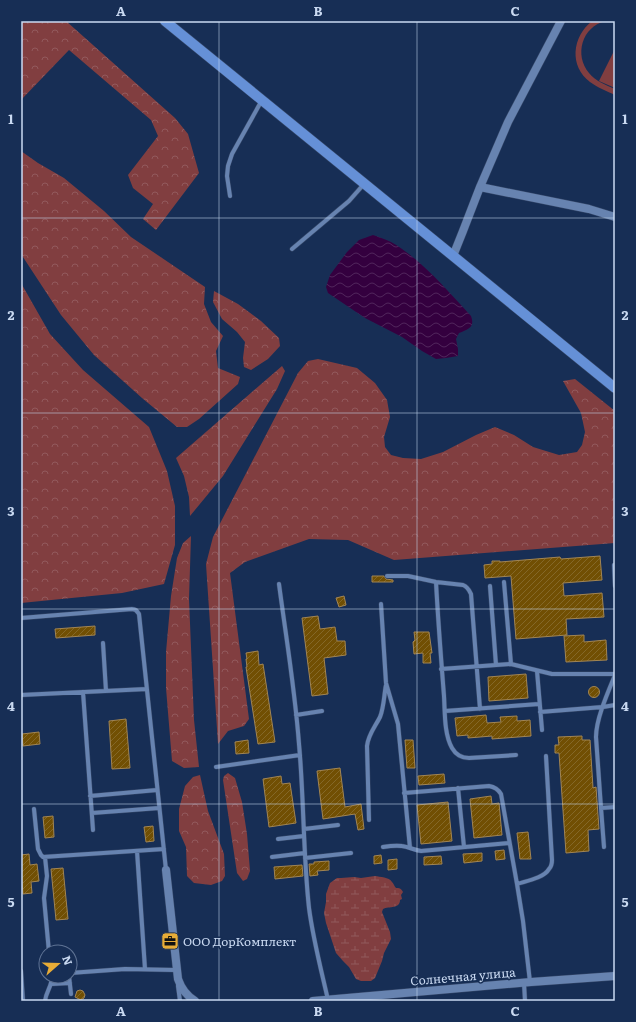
<svg xmlns="http://www.w3.org/2000/svg" width="636" height="1022" font-family="Literata,serif">
<style>
.forest{fill:url(#forest-crowns)}
.wetland{fill:url(#wetland-marsh)}
.pitch{fill:#813e40}
.water{fill:url(#water-waves)}
.building{fill:url(#building-hatch);stroke:#a28553}
.lines{fill:none;stroke-linecap:round;stroke-linejoin:round}
.lane-casing{stroke:#364869;stroke-width:5}
.street-casing{stroke:#364869;stroke-width:9}
.primary-casing{stroke:#364869;stroke-width:11}
.lane{stroke:#6783b0;stroke-width:4}
.street{stroke:#6783b0;stroke-width:8}
.primary{stroke:#6590d7;stroke-width:10}
.grid{fill:none;stroke:#cadaf2;stroke-width:1;stroke-opacity:0.55}
.labels{text-anchor:middle;dominant-baseline:central;stroke-width:3;stroke-linejoin:round;paint-order:stroke}
.poi-label{font-size:12px;fill:#cadaf2;stroke:#172e55;text-anchor:start}
.street-label{font-size:12px;fill:#cadaf2;stroke:#172e55}
.neatline{fill:none;stroke:#cadaf2;stroke-width:1.5}
.grid-label{font-size:13px;text-anchor:middle;font-weight:bold;fill:#cadaf2}
</style>
<defs>
<pattern id="forest-crowns" width="20" height="18" patternUnits="userSpaceOnUse"><rect width="20" height="18" fill="#813e40"/><path d="M2 6a3 3 0 1 1 6 0M12 15a3 3 0 1 1 6 0" fill="none" stroke="#92595c"/></pattern>
<pattern id="wetland-marsh" width="20" height="14" patternUnits="userSpaceOnUse"><rect width="20" height="14" fill="#813e40"/><path d="M1 5h8M5 5V1M11 12h8M15 12V8" fill="none" stroke="#92595c"/></pattern>
<pattern id="water-waves" width="16" height="10" patternUnits="userSpaceOnUse"><rect width="16" height="10" fill="#34003f"/><path d="M0 5q4-4 8 0t8 0" fill="none" stroke="#50255b"/></pattern>
<pattern id="building-hatch" width="6" height="6" patternUnits="userSpaceOnUse"><rect width="6" height="6" fill="#714f03"/><path d="M-1 1l2-2M0 6l6-6M5 7l2-2" fill="none" stroke="#846828"/></pattern>
</defs>
<rect width="100%" height="100%" fill="#172e55"/>
<path class="forest" d="M21 21H66L175 118 188 134 199 173 156 230 143 219 153 204 133 188 128 175 158 136 151 120 69 50 21 100Z
M21 151 38 163 64 178 104 211 131 237 205 287 204 304 211 322 223 336 216 351 218 368 240 377 238 384 199 419 187 427H177L142 398 94 355 61 315 21 254Z
M21 283 50 334 83 370 149 427 167 471 175 506V545L164 584 122 593 21 603Z
M214 291 238 304 261 321 279 338 280 346 268 359 251 370 244 367 243 358 245 342 237 332 222 319 213 302Z
M318 359 357 368 375 383 387 400 390 417 384 437 385 447 391 455 403 458 421 459 443 452 476 435 495 427 514 435 533 447 559 455 577 452 582 445 585 432 581 413 563 381 575 379 615 411V543L394 560 348 540 309 539 245 562 230 573 249 719 244 726 228 731 218 744 206 564 213 537 298 373 308 361Z
M282 366 285 371 277 389 223 476 190 516 189 497 184 476 176 458Z
M191 536 189 599 194 720 199 767 184 768 172 761 166 688V652L171 596 177 558 183 543Z
M228 773 235 778 242 802 247 834 250 871 247 879 243 881 237 873 223 780 224 776Z
M200 775 208 811 224 854 225 876 222 881 211 885 194 883 187 876 186 847 179 831V809L185 786 193 777Z"/>
<path class="wetland" d="M375 876C380 877 389 877 392 882 394 884 394 886 396 888 399 888 401 888 403 892L401 895 402 899 400 900C400 909 389 906 383 909L382 912 390 932 391 939 384 953 382 961 375 978 371 981H361L356 979 349 967 343 961 336 953 326 923 324 913 326 902V894L330 883 337 878H341L354 877 361 878Z"/>
<path class="pitch" d="M592 21H605C582 27 574 55 589 73 595 81 606 85 615 89V95C607 91 598 88 590 82 569 66 572 37 592 21Z
M615 49V88L599 81Z"/>
<path class="water" d="M373 235C379 237 385 239 391 242 421 259 447 290 471 316 475 327 469 329 459 333L456 339 458 349V356L446 358 436 359 422 351 402 337 365 318 328 293 326 287 330 275 347 252 359 240Z"/>
<path class="building" d="M600 556 602 580 563 583 564 596 602 593 604 617 566 619 567 635 516 639 511 576 485 578 484 565 492 564V561H500V562L560 557 561 559Z
M372 576H384L386 579 393 580V582H372Z
M344 596 346 605 339 607 336 598Z
M318 616 320 629 335 627 337 641H345L346 655 324 658 328 694 312 696 302 618Z
M95 626V635L56 638 55 629Z
M414 632H429L432 653H430L431 663H423V653L414 654 413 642 415 640Z
M584 635V642L606 640 607 660 566 662 564 636Z
M258 651 259 665 263 664 275 742 258 744 246 667H247L246 659H247L246 653Z
M526 674 528 698 489 701 488 677Z
M588.5 692a5.5 5.5 0 1 1 11 0a5.5 5.5 0 1 1-11 0Z
M486 715 487 723 501 722 500 717 517 716V721L530 720 531 736 492 739V736L468 738V735L457 736 455 718Z
M126 719 130 768 112 769 109 721Z
M39 732 40 744 23 746 22 734Z
M582 736V740H590L593 788 596 787 599 829 588 830 589 851 566 853 559 753H555V745H559L558 737Z
M248 740 249 753 236 754 235 742Z
M405 740H413L415 768H407Z
M340 768 345 807 361 804 364 829 358 830 355 814 323 819 317 771Z
M444 774 445 783 419 785 418 776Z
M281 776 282 784 290 783 296 823 269 827 263 779Z
M491 796 492 804 499 803 502 835 474 838 470 799Z
M448 802 452 841 421 844 417 805Z
M53 816 54 837 45 838 43 817Z
M153 826 154 841 146 842 144 827Z
M528 832 531 859H520L517 833Z
M504 850 505 859 496 860 495 851Z
M482 853V861L464 863 463 854Z
M29 854 30 865 37 864 39 881 31 882 32 893 23 894 21 870V855Z
M381 855 382 863 374 864V856Z
M441 856 442 864 424 865V857Z
M397 859V869L388 870V860Z
M329 861V870L317 871 318 875 310 876 309 864H314V862Z
M302 865 303 876 275 879 274 867Z
M63 868 68 919 56 920 51 869Z
M80 990 83 991 85 995 84 998 81 1000 75 997 77 991Z"/>
<g class="lines">
<defs>
<path id="lane" d="M230 196 227 176 228 166 232 154 262 100
M292 249 349 201 364 184
M614 565 615 586
M387 576H408L436 582 463 585C468 587 469 590 471 594L480 709
M436 582C438 620 441 658 444 696 445 712 444 734 452 748 456 755 461 758 469 758L516 755
M504 582 511 664 552 674H615
M279 584C286 637 295 690 299 744 304 798 303 853 309 908 313 939 321 969 328 1000
M490 586 496 665
M381 604 386 683 398 724 410 848
M21 618 132 609C136 609 137 611 139 614L166 870
M103 643 106 691
M441 669 511 664
M537 671 542 730
M615 675C608 692 596 719 596 737L601 808 615 807
M83 692 93 830
M21 695 147 689
M445 711 539 704
M540 712 603 707 615 705
M296 715 322 711
M216 767 300 755
M458 788 464 847
M404 793 489 786C495 787 498 789 501 794L517 884
M90 796 157 790
M601 808 604 847
M34 809 38 849 41 855 43 857 164 849
M92 813 159 808
M369 820 367 746C368 735 375 727 380 717 384 707 384 695 386 685
M304 829 338 825
M278 839 304 836
M383 847C389 846 396 845 402 846 409 847 414 850 421 851L509 843
M137 851 145 969
M45 857 47 876 44 898 49 952
M272 857 305 853
M305 858 351 853
M21 971 23 1001
M70 973 125 969 176 970V973
M69 976 71 994
M530 982 523 921 517 884C526 881 544 878 549 869 551 867 552 863 552 860L546 756
M524 983 525 1001
M51 984 70 983
M178 986 180 1001
M45 1001C46 991 52 987 52 976"/>
<path id="street" d="M480 187 589 209 615 217
M453 256 463 231 480 187 508 122 561 21
M166 870 178 979C181 988 187 996 195 1001
M313 1001 531 982 615 976"/>
<path id="primary" d="M165 21 615 388"/>
</defs>
<use href="#lane" class="lane-casing"/>
<use href="#street" class="street-casing"/>
<use href="#primary" class="primary-casing"/>
<use href="#lane" class="lane"/>
<use href="#street" class="street"/>
<use href="#primary" class="primary"/>
</g>
<path class="grid" d="M219 21V1001M417 21V1001M21 218H615M21 413H615M21 609H615M21 804H615"/>
<defs>
<symbol id="office-square" viewBox="-11 -11 22 22"><rect x="-9" y="-9" width="18" height="18" rx="4" fill="#e7ac37" stroke="#172e55"/><path d="M-6-3h4V-5.5h4V-3h4V5H-6ZM-1-4.5V-3h2v-1.5ZM-6 0V1H6V0Z" fill="#111"/></symbol>
</defs>
<g fill-rule="evenodd">
<use href="#office-square" x="160" y="931" width="20" height="20"/>
</g>
<g class="labels">
<g class="poi-label">
<text x="183" y="941">ООО ДорКомплект</text>
</g>
<g class="street-label">
<text transform="translate(463 976) rotate(-5)">Солнечная улица</text>
</g>
</g>
<rect width="636" height="1022" fill="none" stroke="#172e55" stroke-width="44"/>
<g transform="translate(58 964) rotate(70)"><circle r="19" fill="#172e55" stroke="#5f7394"/>
<path d="M0-3L7 15L0 10L-7 15Z" fill="#e7ac37"/>
<text y="-6" font-size="11" font-weight="bold" text-anchor="middle" fill="#cadaf2">N</text>
</g>
<rect x="22" y="22" width="592" height="978" class="neatline"/>
<g class="grid-label">
<text x="121" y="16">A</text>
<text x="318" y="16">B</text>
<text x="515" y="16">C</text>
<text x="11" y="124">1</text>
<text x="625" y="124">1</text>
<text x="11" y="320">2</text>
<text x="625" y="320">2</text>
<text x="11" y="516">3</text>
<text x="625" y="516">3</text>
<text x="11" y="711">4</text>
<text x="625" y="711">4</text>
<text x="11" y="907">5</text>
<text x="625" y="907">5</text>
<text x="121" y="1016">A</text>
<text x="318" y="1016">B</text>
<text x="515" y="1016">C</text>
</g>
</svg>
